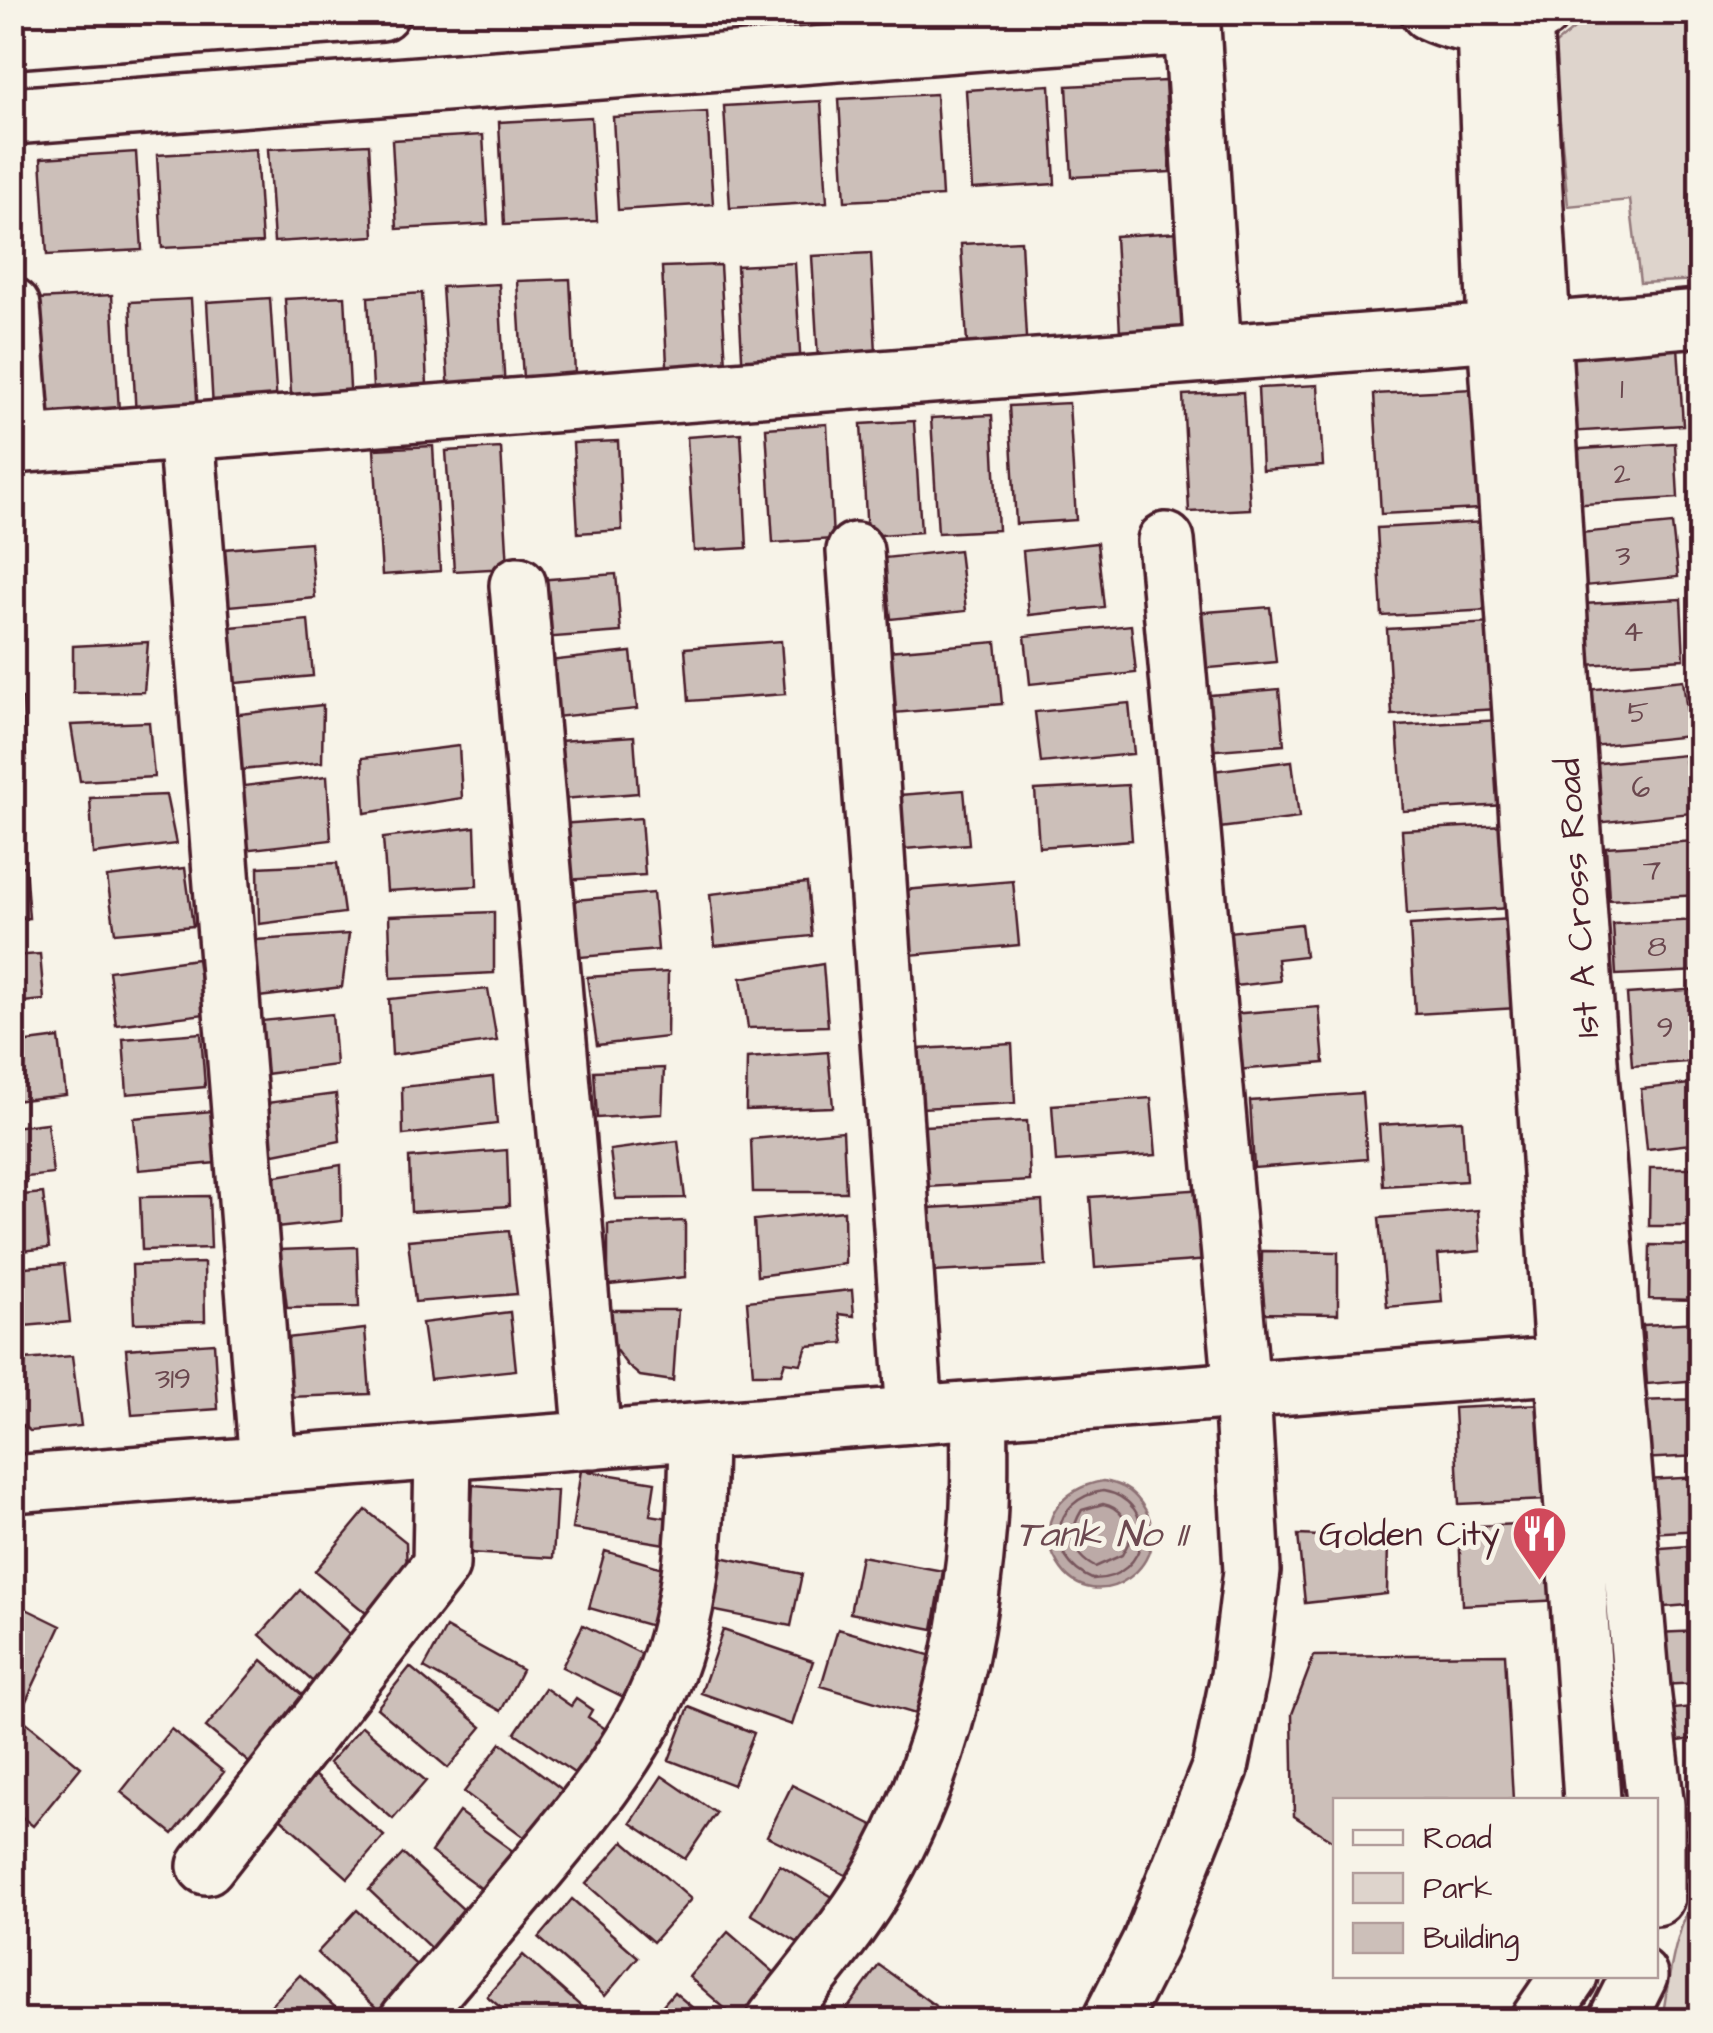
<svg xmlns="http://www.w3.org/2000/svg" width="1713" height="2033" font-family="'Architects Daughter',sans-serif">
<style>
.green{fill:#ded4cc;stroke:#947a7c;stroke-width:2.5}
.water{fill:#bcaaa7;stroke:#8e7275;stroke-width:2.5}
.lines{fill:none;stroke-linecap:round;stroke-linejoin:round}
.shore{stroke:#78575d;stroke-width:2.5}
.building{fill:#ccbfb9;stroke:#4a1f2b;stroke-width:2.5}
.minor-casing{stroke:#4a1f2b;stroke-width:62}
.major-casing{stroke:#4a1f2b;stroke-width:62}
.minor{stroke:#f7f3e8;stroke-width:55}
.major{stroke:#f7f3e8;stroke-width:55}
.labels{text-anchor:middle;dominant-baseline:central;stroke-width:10;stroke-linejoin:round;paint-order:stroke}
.number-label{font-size:30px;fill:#6a474e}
.street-label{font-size:35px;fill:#4a1f2b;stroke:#f7f3e8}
.poi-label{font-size:35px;fill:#4a1f2b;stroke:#f7f3e8;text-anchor:end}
.water-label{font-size:38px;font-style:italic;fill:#6c4950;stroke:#f7f3e8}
</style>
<rect width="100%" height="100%" fill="#f7f3e8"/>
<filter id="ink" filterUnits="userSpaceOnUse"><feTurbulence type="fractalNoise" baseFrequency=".01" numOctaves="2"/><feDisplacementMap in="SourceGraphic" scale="20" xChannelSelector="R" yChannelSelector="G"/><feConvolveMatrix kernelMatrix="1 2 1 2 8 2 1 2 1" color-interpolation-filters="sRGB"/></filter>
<g filter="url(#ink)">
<path class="green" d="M1594 13H1700V280L1640 283 1630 200 1568 206 1553 46Z
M1700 1888V2020H1662C1669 1977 1675 1926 1700 1888Z"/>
<path class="water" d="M1103 1481C1120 1484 1131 1489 1141 1503 1183 1560 1095 1625 1058 1564 1033 1523 1061 1488 1103 1481Z"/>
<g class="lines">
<path class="shore" d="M1103 1491C1161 1501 1151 1580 1092 1579 1044 1558 1050 1499 1103 1491Z
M1103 1504C1121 1507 1129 1523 1130 1540L1122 1555 1095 1567C1070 1554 1068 1532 1082 1510Z"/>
</g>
<path class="building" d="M1165 81 1170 172 1072 177 1067 86Z
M1050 85 1055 184 972 189 966 90Z
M936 94 942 196 845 201 839 99Z
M821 101 827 202 730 208 724 106Z
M707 112 713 204 618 210 613 117Z
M591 117 597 221 504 225 499 122Z
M483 135 488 224 397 229 392 140Z
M369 144 374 236 274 242 268 149Z
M256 149 262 243 162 248 157 155Z
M136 152 142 250 47 255 41 158Z
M1179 232 1186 349 1121 353 1115 236Z
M1021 241 1027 357 968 360 961 244Z
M871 253 877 373 819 376 812 256Z
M795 263 801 371 743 374 737 266Z
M720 265 727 382 668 384 662 267Z
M570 279 576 392 524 395 517 281Z
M499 284 505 391 449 394 442 287Z
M422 293 428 403 374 406 368 297Z
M112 295 120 428 45 433 37 299Z
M345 296 351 406 292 409 285 299Z
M270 298 277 406 213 409 207 302Z
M191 299 198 415 136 418 130 302Z
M1678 346 1683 425 1567 432 1562 354Z
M1318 385 1323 466 1262 470 1258 388Z
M1473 389 1480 509 1381 514 1374 394Z
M1243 392 1250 509 1189 512 1183 395Z
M1069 403 1076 520 1016 524 1009 406Z
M992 415 998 530 938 533 931 418Z
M914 421 921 532 867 536 861 424Z
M827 424 833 539 773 543 766 428Z
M741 433 747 548 694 551 687 437Z
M618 441 622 530 578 533 573 443Z
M1675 443 1678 498 1569 505 1566 450Z
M433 446 440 571 382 575 374 449Z
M501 448 508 568 454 571 446 451Z
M1485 522 1491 610 1382 616 1377 528Z
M1672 524 1678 577 1574 587 1569 534Z
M310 542 315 598 229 606 224 549Z
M1097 543 1104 607 1029 615 1023 551Z
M959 550 966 611 891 619 884 558Z
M616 574 621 632 542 638 537 580Z
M1681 599 1684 659 1585 665 1582 604Z
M1270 607 1276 662 1199 669 1194 613Z
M308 620 313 676 214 685 209 629Z
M1493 623 1498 709 1392 715 1387 629Z
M1131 625 1136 673 1030 684 1025 636Z
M781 641 785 694 689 701 685 648Z
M148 642 144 692 73 693V646Z
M996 642 1002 704 893 713 888 651Z
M631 652 637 709 545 718 539 662Z
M1683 680 1690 736 1592 746 1586 690Z
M1279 689 1284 745 1204 751 1199 696Z
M12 699H23L26 760 12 761Z
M1129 703 1134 754 1041 763 1035 712Z
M323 705 322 762 230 771V715Z
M1500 720 1505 805 1403 811 1397 726Z
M149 722 154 777 80 781 71 725Z
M634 736 638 793 549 800 544 742Z
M459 746 462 798 365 813 362 758Z
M1685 755 1692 813 1596 823 1590 764Z
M1292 761 1299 818 1211 829 1204 772Z
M327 776 331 840 242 850 235 787Z
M12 781H15L21 846H12Z
M1128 785 1132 840 1039 847 1035 790Z
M964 790 969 844 877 851 873 797Z
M166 795 176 844 93 854 90 798Z
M641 818 645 875 564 880 560 824Z
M1506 825 1511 908 1407 914 1402 830Z
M475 827 477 886 387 891 383 838Z
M1695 841 1699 895 1609 900 1606 847Z
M337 863 344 913 259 924 258 867Z
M25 866 29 918 12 919V867Z
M185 868 193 926 115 933 107 877Z
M1013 881 1019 945 910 955 904 890Z
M807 883 812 936 715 946 710 894Z
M653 893 658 950 570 958 564 901Z
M494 912V973L391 978 389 916Z
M1512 919 1517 1008 1415 1014 1410 925Z
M1700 920V971L1616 975 1613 924Z
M1301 924 1305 956 1277 959 1280 981 1216 988 1210 934Z
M349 934 342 987 258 997 256 940Z
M40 954 44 1000 12 1003V956Z
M197 959 205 1014 116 1025 109 971Z
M823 964 828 1026 748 1028 741 978Z
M668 972 667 1037 597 1045 587 977Z
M488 989 497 1041 392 1055 389 999Z
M1700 989V1061L1632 1066 1627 994Z
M1319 1007 1324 1063 1236 1070 1231 1014Z
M332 1014 336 1065 257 1075 251 1022Z
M201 1033 205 1087 127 1094 123 1039Z
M59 1038 66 1095 12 1101V1044Z
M1012 1044 1015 1103 921 1108 918 1049Z
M828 1052 833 1107 746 1110 747 1058Z
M664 1068 662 1114 597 1118 594 1071Z
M493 1077 497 1124 403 1135 402 1087Z
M1700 1083V1143L1647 1149 1641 1089Z
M1362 1093 1367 1159 1254 1168 1250 1101Z
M336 1094 340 1141 264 1156 259 1104Z
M1151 1098 1156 1155 1056 1162 1052 1105Z
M212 1111 216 1163 139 1170 134 1118Z
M1462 1120 1466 1181 1383 1186 1379 1125Z
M1027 1121 1030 1181 927 1187 924 1126Z
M47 1123 53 1174 26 1177 27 1183 12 1186V1127Z
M843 1131 846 1192H753L751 1139Z
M678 1141 685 1198 616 1199 610 1150Z
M507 1150 509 1206 411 1212 409 1158Z
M341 1165 342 1221 266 1229 265 1178Z
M1650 1168H1700V1226H1649Z
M1205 1189 1210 1260 1095 1268 1090 1197Z
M43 1193 49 1248 12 1252V1196Z
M209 1196 211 1248 142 1250 140 1197Z
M1042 1201 1046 1266 933 1272 929 1208Z
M1478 1210 1481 1251 1438 1255 1442 1302 1387 1307 1379 1218Z
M844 1211 845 1264 757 1276 754 1220Z
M685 1221V1277L608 1285V1224Z
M509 1231 517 1294 415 1302 408 1240Z
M1650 1245 1700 1246V1300L1649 1299Z
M357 1247 359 1307 287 1308 280 1250Z
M1262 1251 1338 1252V1314L1261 1313Z
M204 1263 205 1321 134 1323 132 1265Z
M64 1264 70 1322 12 1327V1268Z
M852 1290 854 1316 839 1314 844 1343 807 1346 801 1364 785 1362 781 1374H753L747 1301Z
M608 1310H678L673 1381 640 1376 627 1365 606 1337Z
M510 1312 516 1370 430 1379 422 1323Z
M1700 1322V1380L1647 1384 1643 1325Z
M365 1329 370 1394 288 1397 286 1338Z
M214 1343 218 1409 132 1415 126 1349Z
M72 1356 81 1426 30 1431 12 1418V1361Z
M1700 1399V1456L1639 1459 1637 1401Z
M1543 1404 1547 1500 1459 1504 1454 1408Z
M581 1470 655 1482 650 1515 669 1518 665 1544 572 1529Z
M1700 1477V1530L1649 1533 1646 1480Z
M473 1485 557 1491 553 1558 469 1553Z
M366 1510 406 1542 407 1579 372 1618 315 1571Z
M1556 1522 1561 1600 1462 1605 1459 1527Z
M1298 1535 1388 1539 1387 1594 1305 1603Z
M1700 1545V1604L1653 1608 1649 1549Z
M605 1551 683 1574 666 1630 589 1608Z
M716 1556 802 1574 791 1626 706 1609Z
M861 1556 943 1571 933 1629 850 1613Z
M300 1590 360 1643 321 1689 260 1635Z
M14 1603 61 1626 25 1703 12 1697Z
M583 1625 656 1661 636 1703 562 1667Z
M446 1628 522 1670 501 1711 424 1668Z
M838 1629 936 1657 919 1715 821 1686Z
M723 1630 813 1661 792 1725 701 1693Z
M1700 1631V1683L1659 1685 1656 1633Z
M1505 1654 1513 1800H1336V1843L1294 1816 1292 1714 1314 1656Z
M262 1660 308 1700 253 1766 206 1727Z
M410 1667 482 1727 448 1768 377 1708Z
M545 1688 571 1706 576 1699 592 1710 588 1717 619 1738 589 1783 515 1733Z
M1700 1706V1738L1678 1741 1674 1709Z
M689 1707 754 1733 733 1785 669 1760Z
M26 1722 81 1767 33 1826 12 1809V1738Z
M362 1726 426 1781 393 1819 329 1763Z
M171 1729 224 1772 173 1834 121 1792Z
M501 1743 568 1794 532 1843 464 1792Z
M314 1775 384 1836 348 1878 279 1817Z
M662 1776 716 1813 685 1859 631 1823Z
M792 1785 883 1830 858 1881 767 1836Z
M459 1812 521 1857 493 1897 431 1852Z
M624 1841 691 1899 653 1942 586 1884Z
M403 1854 475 1920 440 1957 369 1890Z
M780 1865 849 1907 820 1956 751 1914Z
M572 1899 638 1957 605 1996 539 1938Z
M357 1910 424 1972 384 2015 317 1953Z
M728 1932 783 1980 749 2020H738L689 1977Z
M523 1955 594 2018 592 2020H515L487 1996Z
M879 1965 952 2018 951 2020H857L845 2012Z
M300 1975 349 2020H257Z
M674 1992 707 2020H650Z"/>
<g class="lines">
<defs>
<path id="minor" d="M1524 20 1563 689 1590 1075 1642 1689 1655 1800
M1485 27 1496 332 1592 1800
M12 116 1192 26 1213 354
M12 306 23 444
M1541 331 1700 318
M186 432 268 1464
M12 445 1496 332
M855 551 915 1415
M518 585 593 1440
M12 1484 1566 1365
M1656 1804V1897
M206 1866 441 1565 443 1453
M408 2020C451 1970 493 1920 536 1869 579 1817 625 1762 654 1701 694 1618 697 1522 698 1432
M775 2020C807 1978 843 1937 871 1892 939 1781 968 1653 978 1524 981 1486 979 1448 980 1410
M1111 2020 1150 1943 1220 1768 1239 1676 1252 1571 1242 1390 1166 541
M1539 2020 1569 1976
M1617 2020 1639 1976"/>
<path id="major" d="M1429 12C1465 29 1504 30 1541 12
M12 40 381 12"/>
</defs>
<use href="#minor" class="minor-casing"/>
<use href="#major" class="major-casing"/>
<use href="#minor" class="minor"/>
<use href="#major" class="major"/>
</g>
</g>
<defs>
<symbol id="restaurant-pin" viewBox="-11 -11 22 30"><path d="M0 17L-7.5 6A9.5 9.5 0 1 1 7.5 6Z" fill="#d1495b" stroke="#f7f3e8"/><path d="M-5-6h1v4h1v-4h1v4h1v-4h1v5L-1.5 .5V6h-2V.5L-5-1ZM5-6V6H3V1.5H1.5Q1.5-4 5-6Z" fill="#fff"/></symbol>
</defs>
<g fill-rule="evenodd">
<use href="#restaurant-pin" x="1508" y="1502" width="63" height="86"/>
</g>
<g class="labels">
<g class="number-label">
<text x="1622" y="389">1</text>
<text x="1622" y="474">2</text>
<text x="1623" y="556">3</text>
<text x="1633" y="632">4</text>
<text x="1638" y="713">5</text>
<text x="1641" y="788">6</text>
<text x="1652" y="871">7</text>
<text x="1657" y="947">8</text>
<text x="1665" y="1028">9</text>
<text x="173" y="1379">319</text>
</g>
<g class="street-label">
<text transform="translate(1578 898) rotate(-94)">1st A Cross Road</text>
</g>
<g class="poi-label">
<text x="1500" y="1534">Golden City</text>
</g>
<g class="water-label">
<text x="1101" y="1535">Tank No 11</text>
</g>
</g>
<rect width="1713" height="2033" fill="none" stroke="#f7f3e8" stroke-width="50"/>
<rect x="25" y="25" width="1663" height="1983" fill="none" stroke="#4a1f2b" stroke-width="4" filter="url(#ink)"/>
<rect x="1333" y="1798" width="325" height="180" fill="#f7f3e8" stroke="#b29e9c" stroke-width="2.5"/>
<rect x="1353" y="1830" width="50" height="15" fill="#f7f3e8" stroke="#b29e9c" stroke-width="2.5"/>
<text x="1423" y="1848" font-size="30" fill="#4a1f2b">Road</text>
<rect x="1353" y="1873" width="50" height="30" fill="#ded4cc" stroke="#b29e9c" stroke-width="2.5"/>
<text x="1423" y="1898" font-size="30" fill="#4a1f2b">Park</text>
<rect x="1353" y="1923" width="50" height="30" fill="#ccbfb9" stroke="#b29e9c" stroke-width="2.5"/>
<text x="1423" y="1948" font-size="30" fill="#4a1f2b">Building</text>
</svg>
